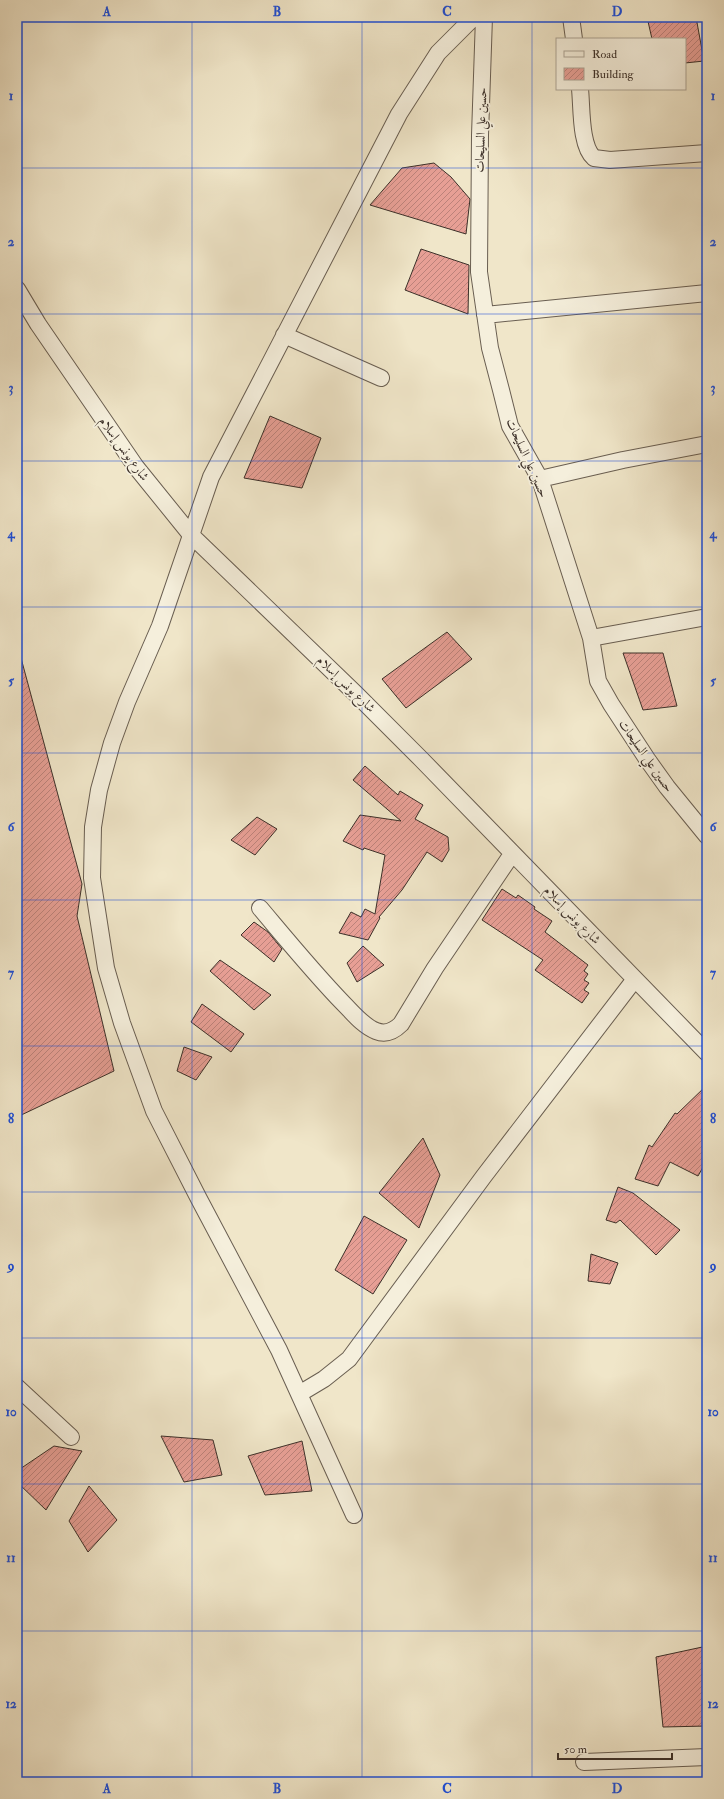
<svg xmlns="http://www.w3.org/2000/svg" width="724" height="1799" font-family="'IM FELL Double Pica',Amiri,serif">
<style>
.building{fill:url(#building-hatch);stroke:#3c3029}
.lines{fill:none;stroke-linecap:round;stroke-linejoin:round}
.minor-casing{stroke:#695e51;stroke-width:18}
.minor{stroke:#f5efdc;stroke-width:16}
.grid{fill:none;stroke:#1d4ed8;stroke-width:1;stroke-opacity:0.55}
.labels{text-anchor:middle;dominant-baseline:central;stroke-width:3.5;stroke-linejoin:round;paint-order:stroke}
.street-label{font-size:13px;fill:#3c3029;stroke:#f5efdc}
.neatline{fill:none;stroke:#1d4ed8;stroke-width:1.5}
.grid-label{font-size:13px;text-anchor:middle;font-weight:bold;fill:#1d4ed8}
</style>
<defs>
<pattern id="building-hatch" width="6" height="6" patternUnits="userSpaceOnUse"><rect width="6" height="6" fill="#e79f95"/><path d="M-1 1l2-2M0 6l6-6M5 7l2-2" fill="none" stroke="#bc827a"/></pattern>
</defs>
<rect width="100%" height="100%" fill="#f0e6c9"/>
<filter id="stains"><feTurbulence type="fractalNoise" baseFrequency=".005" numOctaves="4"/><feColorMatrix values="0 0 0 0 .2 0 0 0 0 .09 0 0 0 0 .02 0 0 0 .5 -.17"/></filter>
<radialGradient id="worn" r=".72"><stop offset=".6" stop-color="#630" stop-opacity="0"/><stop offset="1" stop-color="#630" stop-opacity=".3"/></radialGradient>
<path class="building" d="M647 17H696L704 61 685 63V39H652Z
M434 163 451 177 470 199 466 234 370 205 402 168Z
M421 249 469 265 468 314 405 290Z
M270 416 321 438 302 488 244 478Z
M447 632 472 659 406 708 382 679Z
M623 653H663L677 706 643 710Z
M17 658H21L82 884 77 916 114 1071 17 1117Z
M365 766 398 795 400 791 423 805 415 819 448 837 449 850 442 862 427 852 402 890 379 917 380 918 368 940 339 933 351 912 361 917 365 909 375 914 385 855 364 848 363 850 343 841 360 815 401 821 353 780Z
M257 817 277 829 255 855 231 840Z
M502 889 516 898 518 895 535 907 534 909 552 921 545 932 588 965 584 971 588 974 584 980 589 983 584 990 589 993 582 1003 535 970 543 960 482 920Z
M254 922 268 932 282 949 274 962 241 935Z
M363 946 384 965 357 982 347 963Z
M220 960 271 995 254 1010 210 971Z
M202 1004 244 1034 231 1052 191 1022Z
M184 1047 212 1057 196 1080 177 1071Z
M707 1085V1160L698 1176 670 1162 658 1186 635 1179 649 1145 652 1147 675 1113 677 1114Z
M423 1138 440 1175 419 1228 379 1193Z
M618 1187 633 1193 680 1230 656 1255 620 1220 616 1223 606 1220Z
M364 1216 407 1240 373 1294 335 1270Z
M591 1254 618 1263 610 1284 588 1281Z
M161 1436 213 1440 222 1475 184 1482Z
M302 1441 312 1491 265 1495 248 1456Z
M54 1446 82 1451 46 1510 17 1482V1471Z
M89 1486 117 1520 88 1552 69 1521Z
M707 1646V1726L663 1727 656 1657Z"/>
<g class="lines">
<defs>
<path id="minor" d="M484 17 480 135 479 272 490 348 501 390 510 426 540 479 591 638 598 681 611 704 647 759 667 787 707 836
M571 17 574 39
M580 89C582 107 580 146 594 158L610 160 707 153
M17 289 38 324 136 467 191 535 355 693 421 759 707 1053
M485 315 707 293
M284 335 381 378
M540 479 623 460 707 444
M591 638 707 617
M260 908C287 940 314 973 343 1003 353 1013 363 1026 376 1031 386 1035 394 1031 401 1024L435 968 512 854
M17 1387 71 1437
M299 1394 324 1379 349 1359 484 1176 635 979
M354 1515 279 1350 199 1199 154 1111 122 1023 106 968 92 878 93 827 99 790 112 743 127 702 160 626 211 477 399 114 438 53 474 17
M584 1762 707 1757"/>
</defs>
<use href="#minor" class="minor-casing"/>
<use href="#minor" class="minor"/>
</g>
<path class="grid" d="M192 17V1782M362 17V1782M532 17V1782M17 168H707M17 314H707M17 461H707M17 607H707M17 753H707M17 900H707M17 1046H707M17 1192H707M17 1338H707M17 1484H707M17 1631H707"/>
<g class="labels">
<g class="street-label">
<text transform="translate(481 130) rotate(-88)">حسين علي السليحات</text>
<text transform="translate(124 449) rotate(54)">شارع يونس إسلام</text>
<text transform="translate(527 458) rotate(66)">حسين علي السليحات</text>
<text transform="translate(346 684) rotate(44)">شارع يونس إسلام</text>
<text transform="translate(646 756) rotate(55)">حسين علي السليحات</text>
<text transform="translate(572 915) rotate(46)">شارع يونس إسلام</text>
</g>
</g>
<rect width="724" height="1799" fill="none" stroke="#f0e6c9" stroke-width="44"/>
<rect x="556" y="38" width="130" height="52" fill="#f5efdc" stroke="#aba394"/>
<rect x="564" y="51" width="20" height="6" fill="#f5efdc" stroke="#aba394"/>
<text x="592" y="58" font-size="12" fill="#3c3029">Road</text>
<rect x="564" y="68" width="20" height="12" fill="url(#building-hatch)" stroke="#aba394"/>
<text x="592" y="78" font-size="12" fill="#3c3029">Building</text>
<path d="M558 1753v6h114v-6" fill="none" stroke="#3c3029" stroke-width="2"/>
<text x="564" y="1753" font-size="12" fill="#3c3029" stroke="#f5efdc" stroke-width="3" paint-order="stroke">50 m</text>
<rect x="22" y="22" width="680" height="1755" class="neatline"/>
<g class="grid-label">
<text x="107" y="16">A</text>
<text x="277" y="16">B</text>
<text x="447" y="16">C</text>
<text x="617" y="16">D</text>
<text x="11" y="100">1</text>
<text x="713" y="100">1</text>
<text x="11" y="246">2</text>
<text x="713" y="246">2</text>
<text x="11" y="392">3</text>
<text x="713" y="392">3</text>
<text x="11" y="538">4</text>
<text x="713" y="538">4</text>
<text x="11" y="685">5</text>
<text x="713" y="685">5</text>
<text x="11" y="831">6</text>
<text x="713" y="831">6</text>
<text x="11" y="977">7</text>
<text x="713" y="977">7</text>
<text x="11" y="1123">8</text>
<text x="713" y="1123">8</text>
<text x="11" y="1270">9</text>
<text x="713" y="1270">9</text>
<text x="11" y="1416">10</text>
<text x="713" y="1416">10</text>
<text x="11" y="1562">11</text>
<text x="713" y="1562">11</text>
<text x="11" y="1708">12</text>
<text x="713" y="1708">12</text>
<text x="107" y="1793">A</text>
<text x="277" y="1793">B</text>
<text x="447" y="1793">C</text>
<text x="617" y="1793">D</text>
</g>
<rect width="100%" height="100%" filter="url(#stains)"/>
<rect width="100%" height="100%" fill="url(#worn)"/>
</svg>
